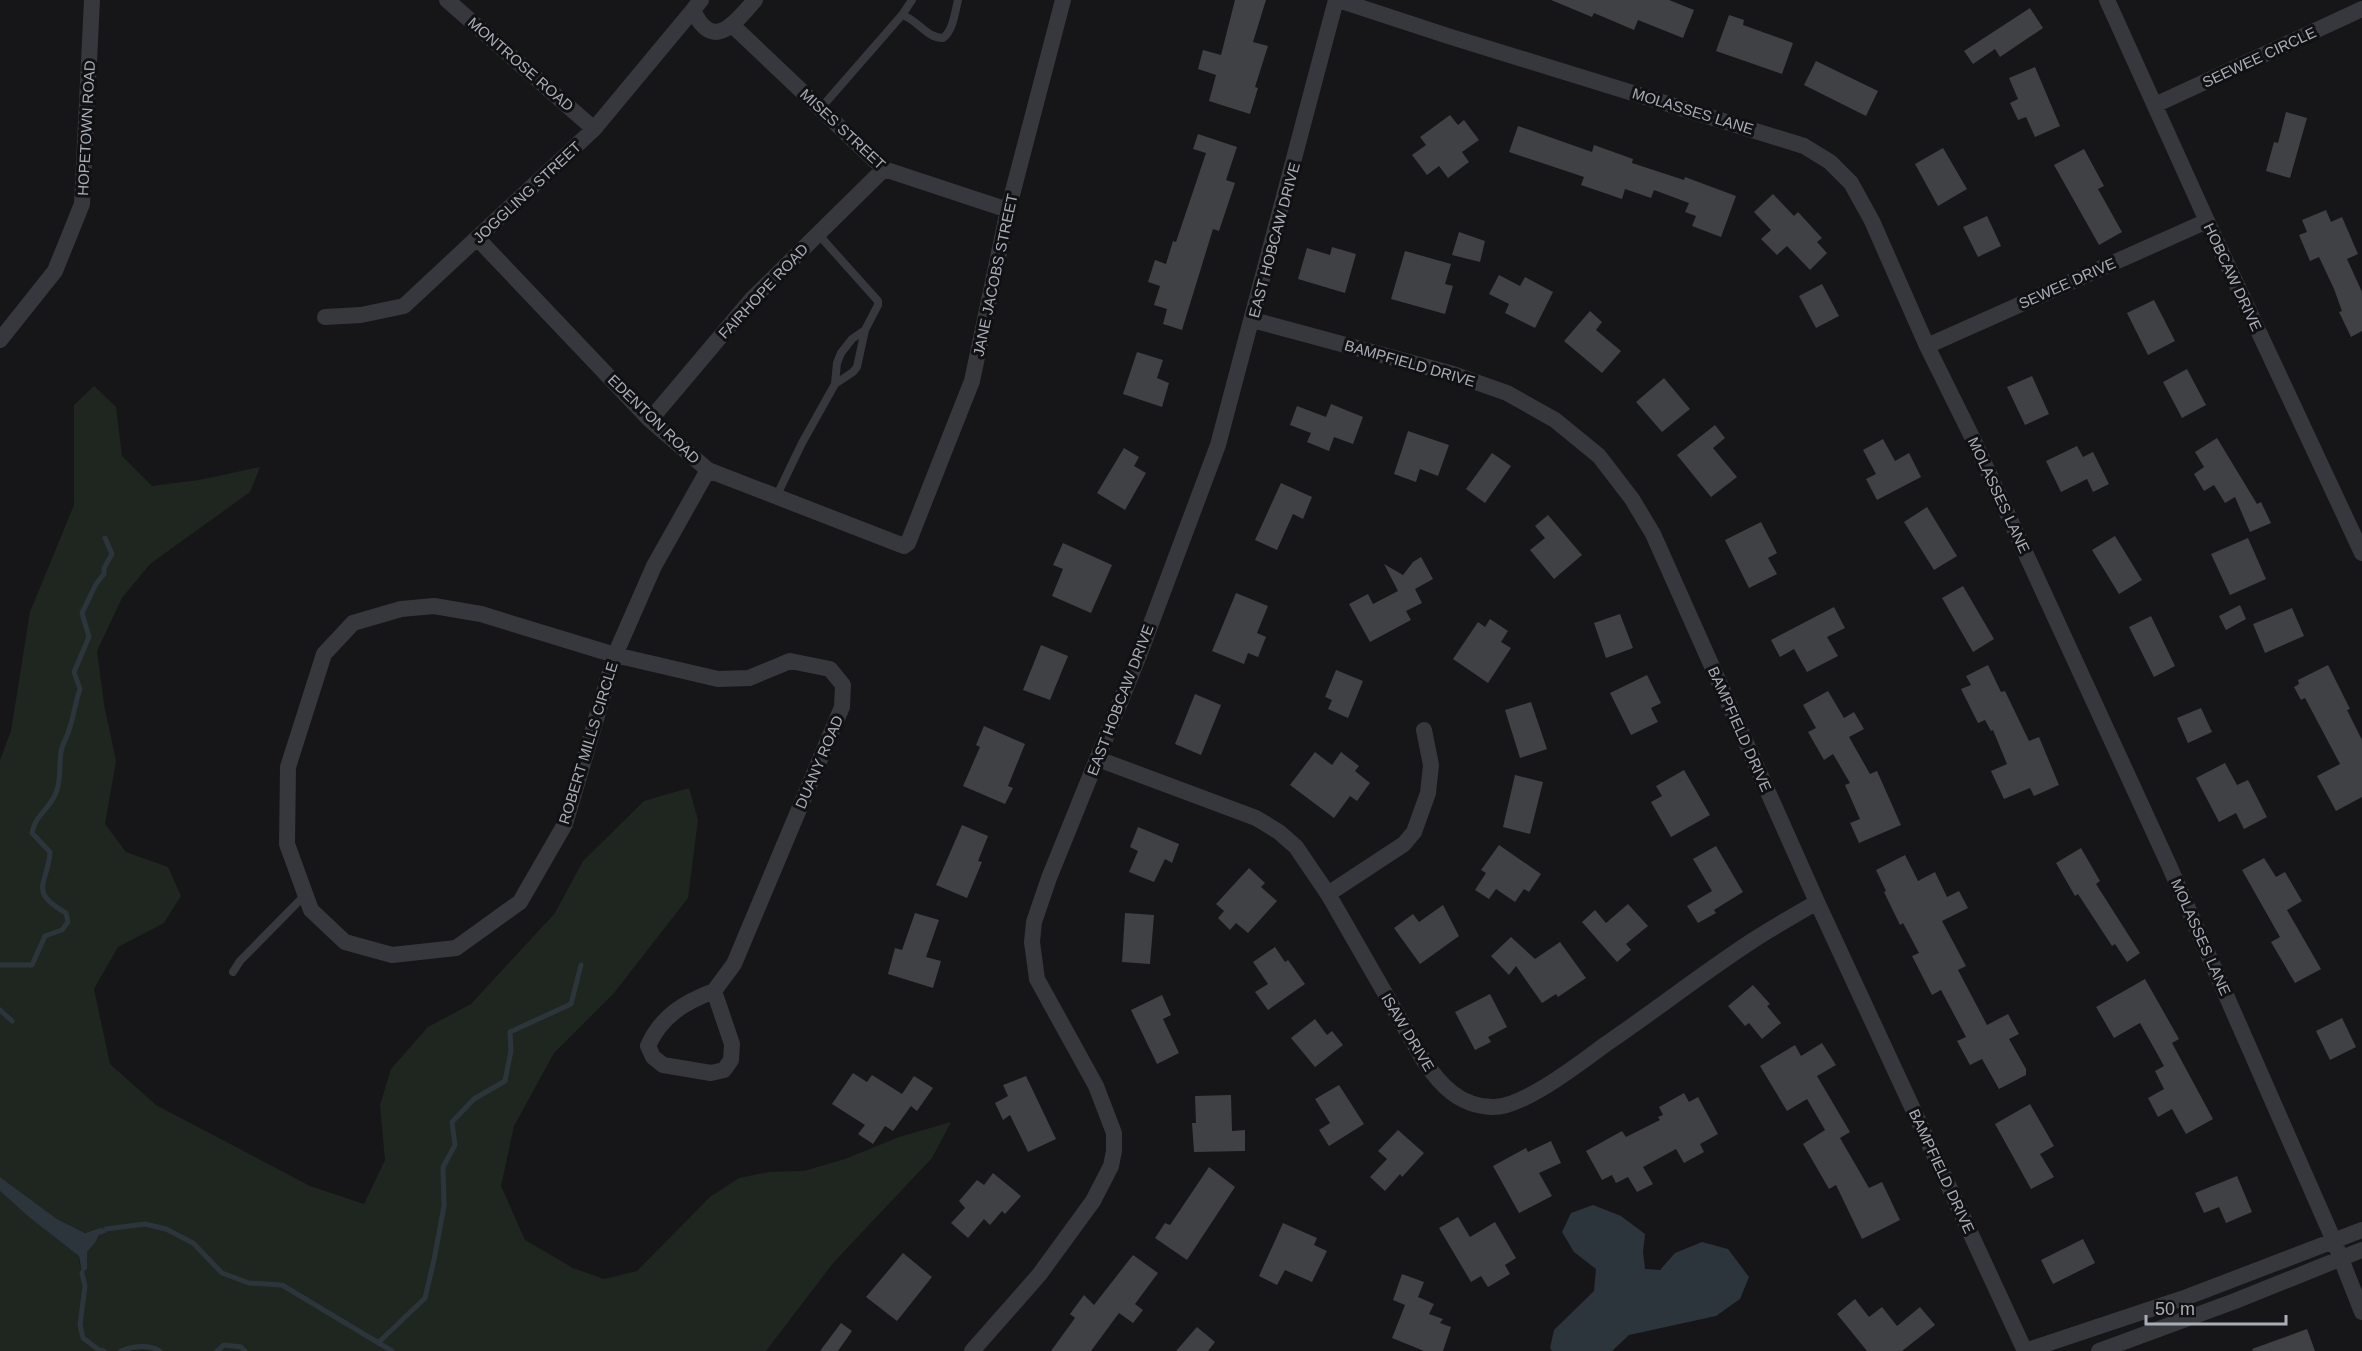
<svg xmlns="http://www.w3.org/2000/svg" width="2362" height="1351" font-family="Helvetica,sans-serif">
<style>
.green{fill:#1e261f}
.water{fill:#2c353c}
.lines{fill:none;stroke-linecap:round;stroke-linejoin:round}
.stream{stroke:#2c353c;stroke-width:5}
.building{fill:#404145}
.service{stroke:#37383d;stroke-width:8}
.minor{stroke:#37383d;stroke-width:16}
.labels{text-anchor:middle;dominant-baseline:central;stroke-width:6;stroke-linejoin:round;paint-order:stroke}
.street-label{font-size:15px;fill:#a8adb8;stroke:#111113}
</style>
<rect width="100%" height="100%" fill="#161618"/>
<path class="green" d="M94 386 116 407 122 456 152 486 199 480 260 467 250 492 150 564 122 598 97 651 104 704 116 761 105 824 126 852 168 867 181 896 164 923 118 947 94 989 110 1064 156 1105 310 1186 364 1204 385 1160 380 1105 391 1069 428 1027 471 1004 555 913 583 861 644 801 689 788 698 820 688 898 614 993 554 1053 514 1126 501 1186 525 1240 573 1268 604 1279 637 1271 710 1197 739 1178 769 1172 804 1171 845 1159 899 1137 951 1122 932 1158 834 1262 766 1351H0V1191C25 1214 54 1233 79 1256L80 1266 87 1269V1252L95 1243 99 1235 106 1233 100 1228 85 1233 57 1219 0 1177V760L11 731 30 612 74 505V405Z"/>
<path class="water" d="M0 1177 57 1219 85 1233 100 1228 106 1229V1233L99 1235 95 1243 87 1252V1269L82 1273 79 1256 29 1217 0 1191Z
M1593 1205 1621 1216 1645 1234 1643 1252 1645 1269 1660 1270 1675 1253 1702 1242 1728 1249 1749 1277 1740 1299 1716 1316 1629 1335 1612 1351H1552L1550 1348 1554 1330 1594 1291 1596 1269 1574 1252 1562 1232 1571 1213Z"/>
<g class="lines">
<path class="stream" d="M0 965H32L45 936 62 930 68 922 66 913C27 891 48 884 50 852L32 833C35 814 52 808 57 790 61 778 59 765 61 752 62 744 67 738 69 730 74 716 75 703 80 689L74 672 89 637 82 613 96 584 104 574V568L112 554 105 538
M0 1010 12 1021
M106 1229 145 1224 166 1229 193 1243 222 1273 249 1283 282 1285 392 1351
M82 1273 85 1286 80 1325 83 1338 99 1350 104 1351
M378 1343 425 1298 434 1260 444 1206 443 1167 455 1145 452 1122 474 1099 505 1081 511 1051 510 1032 571 1004 581 965
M121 1351C133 1346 149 1344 160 1351
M217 1351 224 1345 241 1347 245 1351"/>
</g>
<path class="building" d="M1235 0H1266L1253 42 1268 46 1255 87 1258 88 1250 114 1209 101 1216 75 1198 69 1203 50 1221 55Z
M1551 0H1669L1694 10 1683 38 1638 20 1634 30 1594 13 1592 17Z
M2030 8 2043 28 2000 57 1995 49 1973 64 1964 51Z
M1729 15 1744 20 1743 25 1793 43 1782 74 1716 51Z
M1816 61 1878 91 1866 116 1804 85Z
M2035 67 2060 126 2035 137 2026 117 2018 120 2010 103 2018 99 2009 78Z
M2286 112 2307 118 2290 178 2266 171 2274 142 2278 143Z
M1450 115 1458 125 1464 120 1479 140 1462 152 1469 162 1448 178 1439 166 1427 175 1412 155 1426 145 1420 137Z
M1518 126 1592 152 1594 145 1633 159 1632 163 1684 180 1685 177 1736 196 1721 237 1692 226 1696 216 1685 212 1689 203 1654 190 1651 198 1625 189 1622 199 1581 185 1584 177 1509 152Z
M1198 134 1237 147 1226 180 1235 183 1219 231 1213 229 1182 330 1163 324 1167 309 1154 305 1160 286 1148 282 1155 260 1166 264 1173 241 1176 242 1206 153 1193 149Z
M1943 148 1967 189 1938 206 1915 164Z
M2084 149 2104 186 2098 189 2122 232 2099 245 2054 165Z
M1773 194 1794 216 1798 212 1822 238 1817 242 1827 253 1810 270 1787 246 1777 255 1761 239 1771 230 1754 212Z
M2326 210 2331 222 2342 217 2358 254 2347 259 2362 292V331L2351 337 2339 312 2342 311 2334 289 2319 257 2310 261 2299 235 2307 232 2302 220Z
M1987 216 2001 246 1978 257 1963 227Z
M1459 232 1485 241 1480 262 1452 255Z
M1332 247 1356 254 1345 293 1298 279 1307 248 1330 255Z
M1405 251 1451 264 1445 284 1453 286 1445 314 1391 299Z
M1499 275 1520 286 1525 277 1553 292 1535 328 1505 313 1509 304 1489 294Z
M1822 284 1839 316 1816 328 1799 296Z
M2154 300 2175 341 2148 355 2127 313Z
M1590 311 1602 322 1596 330 1621 351 1602 373 1564 341Z
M1137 352 1163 360 1157 378 1169 383 1162 407 1123 394Z
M2187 369 2206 405 2182 418 2163 382Z
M2032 376 2049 414 2025 425 2007 387Z
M1664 378 1690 409 1662 432 1636 402Z
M1331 404 1363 417 1353 444 1334 437 1329 451 1307 442 1311 433 1290 425 1297 406 1326 417Z
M1715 425 1725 438 1713 448 1737 477 1711 497 1677 455Z
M1408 431 1449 445 1438 476 1420 469 1416 482 1394 474Z
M2217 438 2257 504 2261 502 2271 523 2250 532 2235 497 2225 503 2214 485 2204 491 2194 474 2204 467 2195 452Z
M1883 439 1895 461 1909 453 1921 477 1877 500 1866 479 1876 474 1863 450Z
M2077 446 2083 457 2093 452 2109 484 2093 492 2087 479 2061 492 2046 461Z
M1124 448 1139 457 1134 466 1146 473 1125 510 1097 493Z
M1492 453 1511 466 1485 503 1466 489Z
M1281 483 1312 497 1303 519 1293 514 1277 550 1255 540Z
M1927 507 1957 556 1934 570 1904 522Z
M1548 515 1582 555 1554 579 1530 550 1545 538 1535 526Z
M1761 522 1777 553 1768 558 1777 574 1749 588 1725 540Z
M2115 536 2142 580 2119 594 2092 550Z
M2248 538 2266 579 2230 595 2211 554Z
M1063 543 1112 565 1091 613 1052 596 1063 569 1053 565Z
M1421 557 1433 579 1415 589 1422 603 1406 611 1411 620 1370 642 1349 604 1368 594 1373 604 1398 591 1384 564 1403 575 1413 562Z
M1963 586 1994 639 1973 652 1942 598Z
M1236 593 1268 606 1257 633 1266 637 1258 657 1248 653 1244 664 1212 651Z
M2240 605 2246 619 2226 630 2219 616Z
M1834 607 1845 628 1827 637 1838 656 1807 672 1794 649 1780 657 1771 640Z
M2292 608 2304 636 2265 653 2253 624Z
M1620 614 1633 648 1606 658 1594 623Z
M2151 616 2175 666 2154 677 2129 627Z
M1490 619 1508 631 1501 642 1511 648 1488 683 1453 659 1478 622 1485 627Z
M1041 645 1068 656 1050 700 1023 690Z
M1988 665 2001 692 2005 691 2029 741 2039 737 2059 785 2034 796 2030 788 2004 799 1991 771 2007 764 1993 730 1991 731 1985 720 1978 723 1961 689 1971 685 1966 676Z
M2328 665 2350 709 2347 710 2362 740V797L2336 811 2317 776 2340 764 2305 698 2301 700 2294 687 2299 684 2298 680Z
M1336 670 1363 681 1348 718 1328 709 1332 700 1325 697Z
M1647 675 1661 703 1651 708 1658 722 1631 735 1610 693Z
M1828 691 1844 718 1854 712 1864 729 1849 737 1870 774 1877 771 1901 825 1859 843 1850 823 1860 819 1845 785 1850 783 1833 754 1824 760 1808 732 1816 728 1803 705Z
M1195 694 1221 705 1201 755 1175 744Z
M1531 702 1547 749 1520 758 1505 710Z
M2201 708 2212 732 2188 743 2177 718Z
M984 726 1025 744 1008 786 1013 788 1005 804 963 786 980 747 976 745Z
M1315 752 1332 765 1341 752 1359 766 1355 771 1370 783 1357 801 1350 796 1334 818 1290 785Z
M2225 763 2237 785 2248 780 2267 817 2244 829 2236 813 2219 822 2196 778Z
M1684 770 1710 815 1671 837 1651 802 1662 796 1656 786Z
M1515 775 1543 782 1530 834 1503 827Z
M962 825 988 836 978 861 982 862 967 898 936 885Z
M1138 827 1179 844 1172 863 1165 859 1154 882 1129 872 1138 851 1130 847Z
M1499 845 1541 874 1529 892 1524 889 1515 902 1496 889 1489 899 1475 890 1486 873 1481 870Z
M1716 846 1743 892 1714 910 1716 913 1698 923 1687 906 1712 891 1693 859Z
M2081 848 2100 881 2096 884 2140 953 2127 962 2115 944 2112 946 2078 894 2075 896 2056 863Z
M1905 855 1918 881 1935 872 1947 897 1959 891 1968 908 1942 921 1966 966 1958 970 1987 1025 2008 1014 2019 1034 2009 1039 2026 1069V1075L1999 1089 1982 1059 1970 1065 1957 1041 1966 1037 1941 990 1932 995 1912 956 1919 953 1903 923 1900 925 1884 892 1886 891 1876 870Z
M2264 858 2276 877 2285 872 2302 901 2287 910 2321 969 2295 983 2271 942 2280 937 2242 870Z
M1249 868 1265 883 1261 887 1277 901 1248 933 1236 923 1230 930 1218 918 1224 911 1216 904Z
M1628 904 1648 926 1626 944 1631 950 1617 962 1582 922 1595 910 1606 923Z
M1443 905 1459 936 1420 964 1394 928 1413 914 1419 922Z
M915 913 939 920 926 957 941 961 933 988 888 974 895 948 902 950Z
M1125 913 1154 915 1150 964 1122 962Z
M1511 937 1535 959 1560 942 1586 978 1558 997 1556 994 1542 1003 1516 966 1509 975 1491 956Z
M1275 947 1285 962 1288 960 1305 984 1268 1010 1255 992 1268 984 1253 962Z
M2145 979 2179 1039 2172 1043 2213 1119 2186 1134 2172 1109 2158 1117 2148 1098 2164 1089 2155 1071 2164 1066 2140 1023 2114 1038 2096 1007Z
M1753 985 1770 1004 1767 1006 1781 1023 1762 1039 1749 1023 1745 1026 1728 1006Z
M1490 994 1507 1027 1488 1037 1491 1042 1475 1050 1455 1012Z
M1162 995 1171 1015 1163 1019 1179 1053 1157 1064 1131 1010Z
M2342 1018 2356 1047 2330 1060 2316 1031Z
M1315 1019 1327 1035 1332 1031 1343 1045 1315 1067 1291 1038Z
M1822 1043 1836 1065 1817 1076 1850 1132 1840 1138 1869 1188 1882 1182 1900 1220 1862 1239 1836 1185 1829 1189 1803 1144 1825 1130 1807 1099 1787 1111 1760 1066 1795 1045 1801 1056Z
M853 1073 867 1082 872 1075 902 1094 914 1076 933 1088 917 1111 911 1106 893 1131 885 1126 873 1144 858 1134 865 1125 832 1104Z
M1026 1076 1056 1139 1028 1152 1010 1115 1003 1120 995 1103 1008 1096 1003 1085Z
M1339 1085 1364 1124 1329 1146 1319 1130 1330 1123 1315 1099Z
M1684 1093 1689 1102 1698 1097 1718 1134 1700 1144 1704 1152 1684 1163 1676 1149 1643 1167 1653 1184 1637 1192 1628 1177 1616 1183 1612 1175 1602 1180 1586 1151 1622 1131 1626 1137 1660 1120 1658 1117 1663 1115 1659 1107Z
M1231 1095 1232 1131 1245 1130V1151L1194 1152 1192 1123H1196L1195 1096Z
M2030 1104 2054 1146 2040 1154 2054 1177 2031 1189 1995 1124Z
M1398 1130 1424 1153 1402 1177 1400 1174 1385 1191 1370 1177 1387 1159 1378 1151Z
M1551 1141 1561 1163 1539 1173 1552 1196 1519 1213 1493 1166 1526 1148 1528 1152Z
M1209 1167 1235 1187 1187 1260 1155 1238 1165 1223 1170 1225Z
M993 1173 1021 1196 1005 1214 1002 1211 990 1225 984 1219 968 1238 951 1223 965 1208 959 1201 977 1180 984 1185Z
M2237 1176 2252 1212 2226 1223 2219 1207 2204 1213 2195 1193Z
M1458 1217 1470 1237 1495 1222 1516 1258 1505 1265 1510 1274 1488 1287 1481 1276 1471 1282 1439 1228Z
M1283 1223 1317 1238 1314 1245 1327 1251 1312 1282 1285 1270 1277 1285 1259 1276Z
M2083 1239 2095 1263 2053 1284 2041 1260Z
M903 1253 932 1277 897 1321 866 1297Z
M1133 1255 1158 1273 1135 1304 1143 1310 1133 1323 1119 1313 1091 1351H1051L1075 1318 1070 1314 1084 1295 1094 1305Z
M1402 1274 1424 1282 1418 1297 1434 1304 1429 1314 1443 1319 1440 1323 1451 1327 1443 1351H1424L1392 1338 1405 1305 1393 1300Z
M1855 1299 1869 1317 1882 1307 1897 1326 1920 1307 1935 1325 1902 1351H1867L1837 1314Z
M841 1323 852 1331 838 1351H820Z
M1197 1327 1215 1342 1208 1351H1176Z
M2307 1329 2315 1351H2253L2252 1349Z"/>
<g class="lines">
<path class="service" d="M902 15 912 0
M820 109 902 15C917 19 926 38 943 38 953 31 955 12 958 0
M818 234 878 301V305L865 330 857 367 853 372 835 384
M776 497 802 443 835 384 837 363 841 353 852 339 865 330
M233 972 240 961 305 895"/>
<path class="minor" d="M447 0 594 129
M701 0 693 10C713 53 735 23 755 0
M1338 0 1448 36 1804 146 1830 162 1851 183 1872 221 1927 346 1973 439 2168 863 2334 1241 2362 1312
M2107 0 2207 221 2362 553
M732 25 884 169 1008 210
M2155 105 2362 9
M478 239 650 420 708 470 904 546 908 543 972 381 1008 210 1063 0
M325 317 361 315 404 306 594 129 693 10
M1253 320 1453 374 1507 393 1555 420 1599 456 1632 499 1653 534 1817 902 2025 1351
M0 340 55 271 82 204 92 0
M1927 346 2207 221
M650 420 752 299 884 169
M708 470 654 566 615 655 565 824 520 902 456 948 392 955 345 942 311 910 287 844 288 767 324 654 353 623 401 609 434 606 481 614 615 655 718 679 749 678 790 661 830 669 843 685 842 707 734 964 714 991 732 1044 731 1060 724 1070 711 1073 663 1065 653 1057 648 1046C661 1016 685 1002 714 991
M1098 759 1256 818 1279 832 1296 847 1328 894 1424 1061C1441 1086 1460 1106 1492 1107 1522 1109 1581 1062 1606 1044 1656 1010 1704 972 1755 939 1775 926 1797 914 1817 902
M1328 894 1404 844 1414 832 1428 793 1431 765 1424 730
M972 1351 1039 1275 1093 1201 1111 1166 1114 1151V1133L1096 1086 1037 979 1032 942 1034 922 1049 878 1140 653 1218 445 1336 0
M2025 1351 2187 1297 2362 1230
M2099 1351 2235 1301 2362 1250"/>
</g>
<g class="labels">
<g class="street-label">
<text transform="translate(2259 57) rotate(-25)">SEEWEE CIRCLE</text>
<text transform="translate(521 64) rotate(41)">MONTROSE ROAD</text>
<text transform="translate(1693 111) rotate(17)">MOLASSES LANE</text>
<text transform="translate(86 128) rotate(-87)">HOPETOWN ROAD</text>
<text transform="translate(843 129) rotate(43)">MISES STREET</text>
<text transform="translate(527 192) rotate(-43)">JOGGLING STREET</text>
<text transform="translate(1274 240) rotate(-75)">EAST HOBCAW DRIVE</text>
<text transform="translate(995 275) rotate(-78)">JANE JACOBS STREET</text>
<text transform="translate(2233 277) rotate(65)">HOBCAW DRIVE</text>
<text transform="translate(2067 283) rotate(-24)">SEWEE DRIVE</text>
<text transform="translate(763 291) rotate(-47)">FAIRHOPE ROAD</text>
<text transform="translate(1410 363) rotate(16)">BAMPFIELD DRIVE</text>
<text transform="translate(654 419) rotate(44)">EDENTON ROAD</text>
<text transform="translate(1999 495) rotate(65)">MOLASSES LANE</text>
<text transform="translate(1120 700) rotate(-69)">EAST HOBCAW DRIVE</text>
<text transform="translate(1740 729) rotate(66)">BAMPFIELD DRIVE</text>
<text transform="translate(588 743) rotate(-73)">ROBERT MILLS CIRCLE</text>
<text transform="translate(819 762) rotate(-67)">DUANY ROAD</text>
<text transform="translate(2201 937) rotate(66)">MOLASSES LANE</text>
<text transform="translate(1408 1032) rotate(59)">ISAW DRIVE</text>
<text transform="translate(1942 1171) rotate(65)">BAMPFIELD DRIVE</text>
</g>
</g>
<path d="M2146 1315v9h140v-9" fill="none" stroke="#a8adb8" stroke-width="3"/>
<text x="2155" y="1315" font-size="18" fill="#a8adb8" stroke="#111113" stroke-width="4.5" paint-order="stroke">50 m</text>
</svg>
